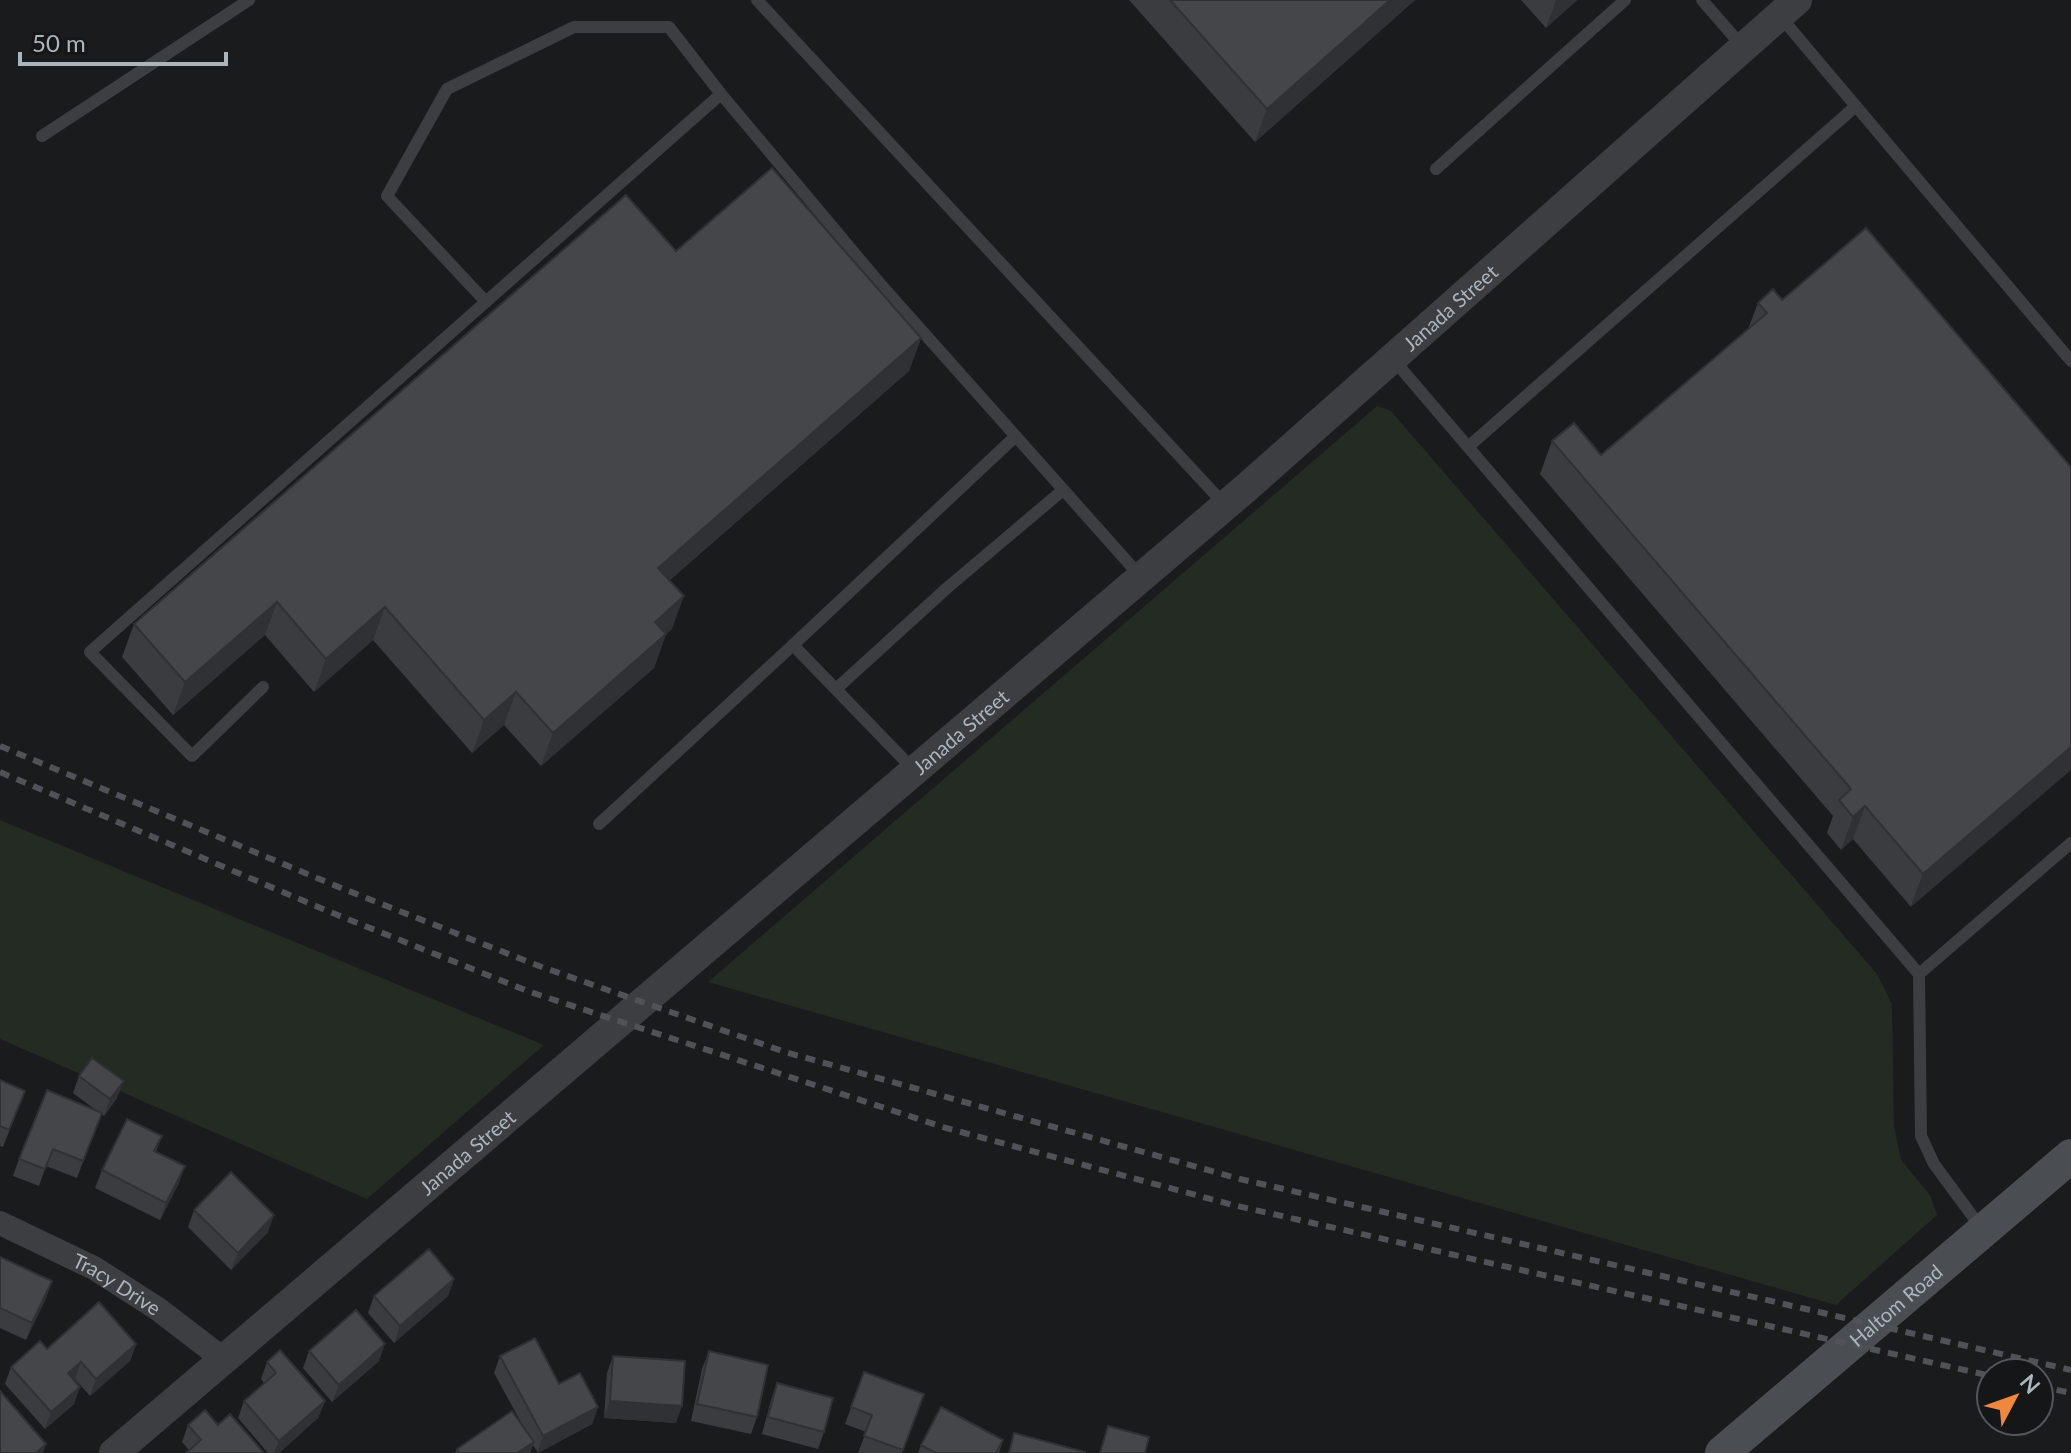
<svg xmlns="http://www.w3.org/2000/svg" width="2071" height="1453" font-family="Lato,sans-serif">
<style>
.green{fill:#232b22}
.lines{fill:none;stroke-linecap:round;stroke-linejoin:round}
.service{stroke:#3c3e42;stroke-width:12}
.minor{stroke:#3c3e42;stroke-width:24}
.tertiary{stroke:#3c3e42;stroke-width:30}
.secondary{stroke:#4a4e52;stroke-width:34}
.rail{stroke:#4f5357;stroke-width:6;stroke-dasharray:10 8;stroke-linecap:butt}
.wall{fill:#3b3c40}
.shaded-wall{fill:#303134}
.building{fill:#45464a;stroke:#303134;stroke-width:2}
.labels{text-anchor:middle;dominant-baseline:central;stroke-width:6;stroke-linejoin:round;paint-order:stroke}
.street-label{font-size:20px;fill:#adb5bc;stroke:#151618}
</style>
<rect width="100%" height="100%" fill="#1a1b1d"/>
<path class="green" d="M1377 406 1391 411 1877 974 1892 1004 1894 1126 1901 1160 1930 1195 1937 1215 1836 1305 708 982Z
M0 820 544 1045 367 1199 0 1039Z"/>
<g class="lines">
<path class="service" d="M757 0 1225 505
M1702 0 1742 46
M1779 15 2071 361
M42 136 249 0
M1436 169 1625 0
M486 302 387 196 447 89 574 27H669L721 94
M1392 358 1919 974 1921 1136 1934 1164 1982 1229
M1468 447 1856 106
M793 645 1016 436
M263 687 192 756 90 652 721 94 882 286 1141 577
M836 689 947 588 1063 490
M599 824 793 645 914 770
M1919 974 2071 843"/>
<path class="minor" id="s1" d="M0 1223 94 1268 158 1309 223 1359"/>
<path class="tertiary" id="s2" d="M114 1453 1246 488 1797 0"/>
<path class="secondary" id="s3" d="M1722 1453 2071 1156"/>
<path class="rail" d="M0 746 341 888 539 966 785 1052 1240 1179 2071 1370
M0 772 330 912 530 992 946 1128 1233 1205 1991 1376
M2039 1386 2071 1393"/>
</g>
<path class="wall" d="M1129 0H1415L1255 142Z
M1521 0H1577L1546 28Z
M676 251 921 338 909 371 670 580 672 629 666 634 654 668 541 766 504 725 472 753 373 640 314 692 265 635 173 715 122 657 134 624Z
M1782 300 2071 467 1911 907 1853 839 1841 850 1827 833 1833 816 1540 474 1552 441 1601 455 1748 329 1758 303Z
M79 1076 117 1098 104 1116 101 1114 77 1178 46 1166 39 1186 13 1176 19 1159 97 1111 73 1093Z
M0 1080 25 1091 3 1147 0 1146Z
M162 1136 156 1152 179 1183 160 1220 95 1188 102 1170Z
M194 1210 268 1232 231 1270 188 1227Z
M0 1257 52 1281 46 1298 26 1340 0 1328Z
M454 1279 448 1296 394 1343 368 1313 374 1296Z
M136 1344 130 1361 90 1396 75 1379 74 1380V1404L45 1429 5 1384 11 1367 47 1349Z
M309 1351 379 1361 332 1402 303 1368Z
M709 1351 757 1417 751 1434 691 1421 702 1369Z
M500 1356 559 1384 598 1407 592 1424 538 1453 533 1445 530 1453H455L457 1449 523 1426 494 1373Z
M613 1356 676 1423 604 1418 607 1373Z
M267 1362 325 1401 318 1418 279 1453H268L238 1418 244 1401 264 1383 261 1379Z
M864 1372 924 1394 902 1453H858L866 1432 845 1424Z
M777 1383 824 1432 818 1449 762 1434 771 1400Z
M188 1425H218L189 1450 182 1442Z
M1003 1440 999 1453H918L921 1445Z"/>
<path class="shaded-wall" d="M1390 0H1415L1255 142 1267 109Z
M1556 0H1577L1546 28Z
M921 338 909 371 646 601 658 568Z
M684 596 672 629 647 651 666 634 654 668 541 766 553 733 655 622Z
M277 602 265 635 173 715 185 682Z
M385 607 373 640 314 692 326 659Z
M516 692 504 725 472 753 484 720Z
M2071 747V770L1911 907 1923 874Z
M1865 806 1853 839 1841 850 1853 817Z
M124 1081 117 1098 104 1116 110 1099Z
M185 1166 179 1183 160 1220 166 1203Z
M274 1215 268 1232 231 1270 238 1253Z
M454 1279 448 1296 394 1343 400 1326Z
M52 1281 46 1298 26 1340 32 1323Z
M136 1344 130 1361 90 1396 96 1379Z
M385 1344 379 1361 332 1402 339 1385Z
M81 1362 75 1379 62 1390 68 1373Z
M80 1387 74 1404 45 1429 51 1412Z
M325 1401 318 1418 279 1453H274L279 1441Z
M610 1401 682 1406 676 1423 604 1418Z
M598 1407 592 1424 537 1453 543 1436Z
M534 1442 530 1453H517Z
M46 1444 43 1453H36Z"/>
<path class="building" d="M1170 0H1390L1267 109Z
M772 168 921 338 658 568 684 596 655 622 666 634 553 733 516 692 484 720 385 607 326 659 277 602 185 682 134 624 626 195 676 251Z
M1866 228 2071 467V747L1923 874 1865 806 1853 817 1839 800 1851 789 1552 441 1574 423 1601 455 1767 313 1758 303 1773 289 1782 300Z
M92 1058 124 1081 110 1099 79 1076Z
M0 1080 25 1091 9 1130 0 1126Z
M47 1090 102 1113 83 1161 53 1149 45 1169 19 1159Z
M127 1119 162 1136 154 1151 185 1166 166 1203 102 1170Z
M231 1172 274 1215 238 1253 194 1210Z
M429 1249 454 1279 400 1326 374 1296Z
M0 1257 52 1281 32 1323 0 1308Z
M99 1302 136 1344 96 1379 81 1362 68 1373 80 1387 51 1412 11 1367 40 1341 47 1349Z
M356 1310 385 1344 339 1385 309 1351Z
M535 1338 559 1384 580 1373 598 1407 543 1436 500 1356Z
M280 1350 325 1401 279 1441 244 1401 276 1373 267 1362Z
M709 1351 768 1365 757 1417 697 1404Z
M613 1356 685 1361 682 1406 610 1401Z
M864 1372 924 1394 903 1450 864 1436 872 1415 851 1407Z
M777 1383 833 1398 824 1432 768 1417Z
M0 1391 46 1444 36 1453H0Z
M941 1407 1003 1440 996 1453H936L921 1445Z
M205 1410 218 1425 230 1414 264 1453H186L201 1440 188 1425Z
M512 1411 534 1442 517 1453H459L457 1449Z
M1108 1426 1149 1437 1145 1453H1100Z
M1014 1433 1085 1452V1453H1009Z"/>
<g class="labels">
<g class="street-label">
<text stroke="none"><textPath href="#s2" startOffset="1760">Janada Street</textPath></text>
<text stroke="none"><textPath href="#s2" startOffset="1112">Janada Street</textPath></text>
<text stroke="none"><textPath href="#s2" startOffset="464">Janada Street</textPath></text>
<text stroke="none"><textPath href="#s1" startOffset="132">Tracy Drive</textPath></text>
<text stroke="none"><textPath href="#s3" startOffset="228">Haltom Road</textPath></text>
</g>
</g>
<g transform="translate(2015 1397) rotate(49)"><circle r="38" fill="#151618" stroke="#52565a" stroke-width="2"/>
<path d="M0-6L14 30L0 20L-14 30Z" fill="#ee8841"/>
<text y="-12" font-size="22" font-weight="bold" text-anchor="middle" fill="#adb5bc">N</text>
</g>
<path d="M20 52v12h206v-12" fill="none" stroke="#adb5bc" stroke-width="4"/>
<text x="32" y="52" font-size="24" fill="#adb5bc" stroke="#151618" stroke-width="6" paint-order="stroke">50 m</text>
</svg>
